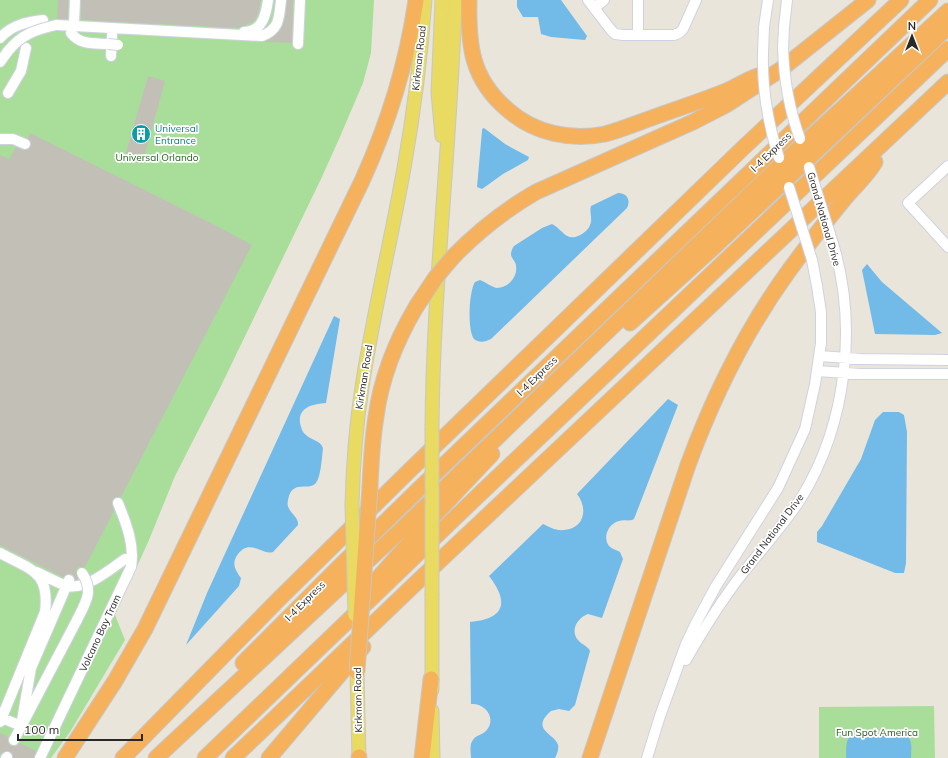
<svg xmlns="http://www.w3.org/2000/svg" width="948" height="758" font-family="Mulish,sans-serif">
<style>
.green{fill:#a9de9a}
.water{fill:#72bae8}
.building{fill:#c2bfb7}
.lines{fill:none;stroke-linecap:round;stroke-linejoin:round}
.minor-tunnel{stroke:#c3bfb7;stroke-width:10;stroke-dasharray:10 5;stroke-linecap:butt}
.minor-casing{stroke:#d0d1e1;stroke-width:12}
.major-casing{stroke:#c7c7c7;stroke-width:15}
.highway-casing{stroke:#c7c7c7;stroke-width:17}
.minor{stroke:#fff;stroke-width:10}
.major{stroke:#e9da61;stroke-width:13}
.highway{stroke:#f5b15b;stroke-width:15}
.minor-bridge-casing{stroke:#d0d1e1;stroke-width:12;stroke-linecap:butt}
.major-bridge-casing{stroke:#c7c7c7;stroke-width:15;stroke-linecap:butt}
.highway-bridge-casing{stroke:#c7c7c7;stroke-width:17;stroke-linecap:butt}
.minor-bridge{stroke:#fff;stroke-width:10}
.major-bridge{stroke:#e9da61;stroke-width:13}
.highway-bridge{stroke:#f5b15b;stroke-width:15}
.labels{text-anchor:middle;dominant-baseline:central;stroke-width:3.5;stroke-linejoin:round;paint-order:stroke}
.street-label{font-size:10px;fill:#282828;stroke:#fff}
.culture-label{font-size:10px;fill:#0d838f;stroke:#fff;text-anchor:start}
.park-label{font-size:10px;fill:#23611d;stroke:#fff}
</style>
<rect width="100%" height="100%" fill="#eae5db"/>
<path class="green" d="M0 0H374L371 53 363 83 339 139 321 179 219 390 175 476 149 540 115 615 125 640 70 732 51 758H0Z
M934 706 935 758H819V707Z"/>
<path class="water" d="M517 0H561L587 36 585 40 551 37 541 34 538 17H523L517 7Z
M484 128 505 144 529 157 528 160 503 174 482 189 477 187 482 131V129Z
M618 193C627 193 631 200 627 208L491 339C485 342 479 343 474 339 467 330 469 291 475 282L480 280C486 282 491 287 497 288 508 288 518 277 516 266 516 262 512 259 511 255 511 251 512 249 514 246L542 228 552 224C563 229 566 244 582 234 585 232 589 229 590 225 593 219 589 212 591 206Z
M867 264 882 282 942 333 935 335 875 334 862 270Z
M334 316 340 319 326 403C313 404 298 407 300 423 301 427 302 432 306 435 311 440 320 440 323 448 322 456 321 479 315 484 307 491 292 479 288 500 285 512 299 515 298 525L273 552C261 556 249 536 236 557 232 565 236 571 241 578L239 586 186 645 207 593Z
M668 399 678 405 634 519C629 522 624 519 619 521 609 523 602 537 609 546 612 549 617 550 620 552L623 559 602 618 588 614C577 618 570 631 578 640 582 645 588 646 590 651L575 705 569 711 559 709 551 711C529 730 556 734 558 745 559 749 557 754 555 758H471C471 753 469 744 473 740 476 735 482 735 486 731 497 719 486 703 471 704L470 622C504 619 510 603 489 576L543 524C549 527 556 531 564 530 585 528 588 508 577 494Z
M883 412H899L904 415 907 432 906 563 904 573H895L817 542V532L822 526 861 459 875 420Z
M854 734 903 735C914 737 911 748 911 758H846C847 749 844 738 854 734Z"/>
<path class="building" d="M58 0H68V19H57Z
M81 0H261L258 14 254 21 239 28 81 20Z
M287 0H293L292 43 264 42 272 38 281 29 285 18Z
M148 76 165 81 142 164 124 159Z
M30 133 217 226 252 245 121 497H116L113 499 112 505 114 511 85 567H79L76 570V573L78 579 75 580 72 574H68L63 577 0 545V155L9 159 16 147 23 150 29 149 31 144 28 138Z
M0 733 8 737V743L11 746H17L20 743 36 751 34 758H13L12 753 8 751 0 754Z"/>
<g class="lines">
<path class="minor-tunnel" d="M148 107 157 110
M7 757 14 740"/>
<defs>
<path id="minor" d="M588 0 611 30 615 34 623 35H674L679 33 683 29 696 0
M638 0V35
M594 8 604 0
M74 22 75 0
M56 25 262 36C280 29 279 17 281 0
M244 32C262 32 266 15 268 0
M71 33C80 45 93 43 108 44
M0 38C12 25 26 22 43 20
M298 44 300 0
M783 48 784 27 787 0
M763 53 764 27 768 0
M111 56 112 35
M0 62 8 51
M8 93 21 71 26 48
M0 139H13L25 144
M948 166 908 203 948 247
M820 356 861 359 948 360
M817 371 861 374H948
M0 553C31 570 50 571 45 612L0 722
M36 572C46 576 57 583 67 586 86 590 111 569 125 559
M686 660C703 630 721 601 742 574 761 550 783 526 800 500 848 423 859 320 830 234
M0 717 21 726
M21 726 31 668 69 580
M14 740 77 620
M6 758 7 757
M40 758 131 567C135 545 126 523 118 503
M647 758 660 716 686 644 696 623 716 586 778 488 805 429 815 384 821 343V312L817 286 812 260"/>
<path id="major" d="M442 0 438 93 442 136
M432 428C433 285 451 143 455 0
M352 505C353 465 356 426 362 387 373 314 391 241 404 168 414 112 421 56 425 0
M357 672 359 758
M432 690V596
M432 711 433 758"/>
<path id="highway" d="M469 0C468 45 471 79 508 110 534 133 571 141 605 134 624 129 642 121 660 115 682 107 704 100 726 91 738 86 749 78 761 75
M453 257C478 231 505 210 536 192L693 122 726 105 780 70 868 0
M630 323 712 249 948 27
M370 487C371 464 372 440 376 417 381 378 396 341 416 307
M364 594 428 522 492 454
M243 663 337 569 423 485 930 0
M65 758 115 681 145 629 362 181C388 124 407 63 416 0
M123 758 280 598 409 471 743 148 901 0
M156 758 402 529 771 174 948 11
M205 758 484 490 948 49
M233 758 416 583 948 82
M269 758 363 647
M359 758V757
M422 758 431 679
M590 758 688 465C713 397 746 330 788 272 807 246 826 221 846 197 855 186 868 175 875 162"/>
</defs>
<use href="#minor" class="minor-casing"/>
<use href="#major" class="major-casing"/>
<use href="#highway" class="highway-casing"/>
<use href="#minor" class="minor"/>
<use href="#major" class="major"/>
<use href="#highway" class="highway"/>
<defs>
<path id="minor-bridge" d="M108 44 118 45
M783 48C784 79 789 109 800 139
M8 51C22 34 35 30 56 25
M763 53C762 89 768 124 779 158
M809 167 830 234
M789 187 812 260
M77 620C86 602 94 591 82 573"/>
<path id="major-bridge" d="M352 505 355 615
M432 596V428"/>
<path id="highway-bridge" d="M416 307 436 277 453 257
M357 672 370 487"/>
</defs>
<use href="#minor-bridge" class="minor-bridge-casing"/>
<use href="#major-bridge" class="major-bridge-casing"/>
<use href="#highway-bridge" class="highway-bridge-casing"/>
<use href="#minor-bridge" class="minor-bridge"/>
<use href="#major-bridge" class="major-bridge"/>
<use href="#highway-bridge" class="highway-bridge"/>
</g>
<defs>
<symbol id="building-disc" viewBox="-11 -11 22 22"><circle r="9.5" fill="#0f9aa8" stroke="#fff"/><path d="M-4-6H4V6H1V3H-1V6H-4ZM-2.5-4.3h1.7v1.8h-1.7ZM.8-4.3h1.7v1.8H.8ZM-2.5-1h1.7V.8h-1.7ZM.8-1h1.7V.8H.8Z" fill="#fff"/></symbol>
</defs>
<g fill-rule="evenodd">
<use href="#building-disc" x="130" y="123" width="22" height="22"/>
</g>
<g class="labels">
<g class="street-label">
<text transform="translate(419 58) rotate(-84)">Kirkman Road</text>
<text transform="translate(771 152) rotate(-44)">I-4 Express</text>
<text transform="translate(824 219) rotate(74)">Grand National Drive</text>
<text transform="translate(537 376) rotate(-44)">I-4 Express</text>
<text transform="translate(364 377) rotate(-81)">Kirkman Road</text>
<text transform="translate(772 534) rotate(-53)">Grand National Drive</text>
<text transform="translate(305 601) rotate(-45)">I-4 Express</text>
<text transform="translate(100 633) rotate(-65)">Volcano Bay Tram</text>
<text transform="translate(358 700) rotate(-91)">Kirkman Road</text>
</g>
<g class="culture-label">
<text x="155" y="128">Universal<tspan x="155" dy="12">Entrance</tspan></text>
</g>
<g class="park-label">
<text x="157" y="157">Universal Orlando</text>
<text x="877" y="732">Fun Spot America</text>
</g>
</g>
<g transform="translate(912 36)" stroke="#ffffff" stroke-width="3" paint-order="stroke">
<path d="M0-3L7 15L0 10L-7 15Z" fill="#282828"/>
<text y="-6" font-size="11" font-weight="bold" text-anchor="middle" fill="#282828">N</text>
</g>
<path d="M18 734v6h124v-6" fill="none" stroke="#282828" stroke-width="2"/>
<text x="24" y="734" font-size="12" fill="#282828" stroke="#ffffff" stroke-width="3" paint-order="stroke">100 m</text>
</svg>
